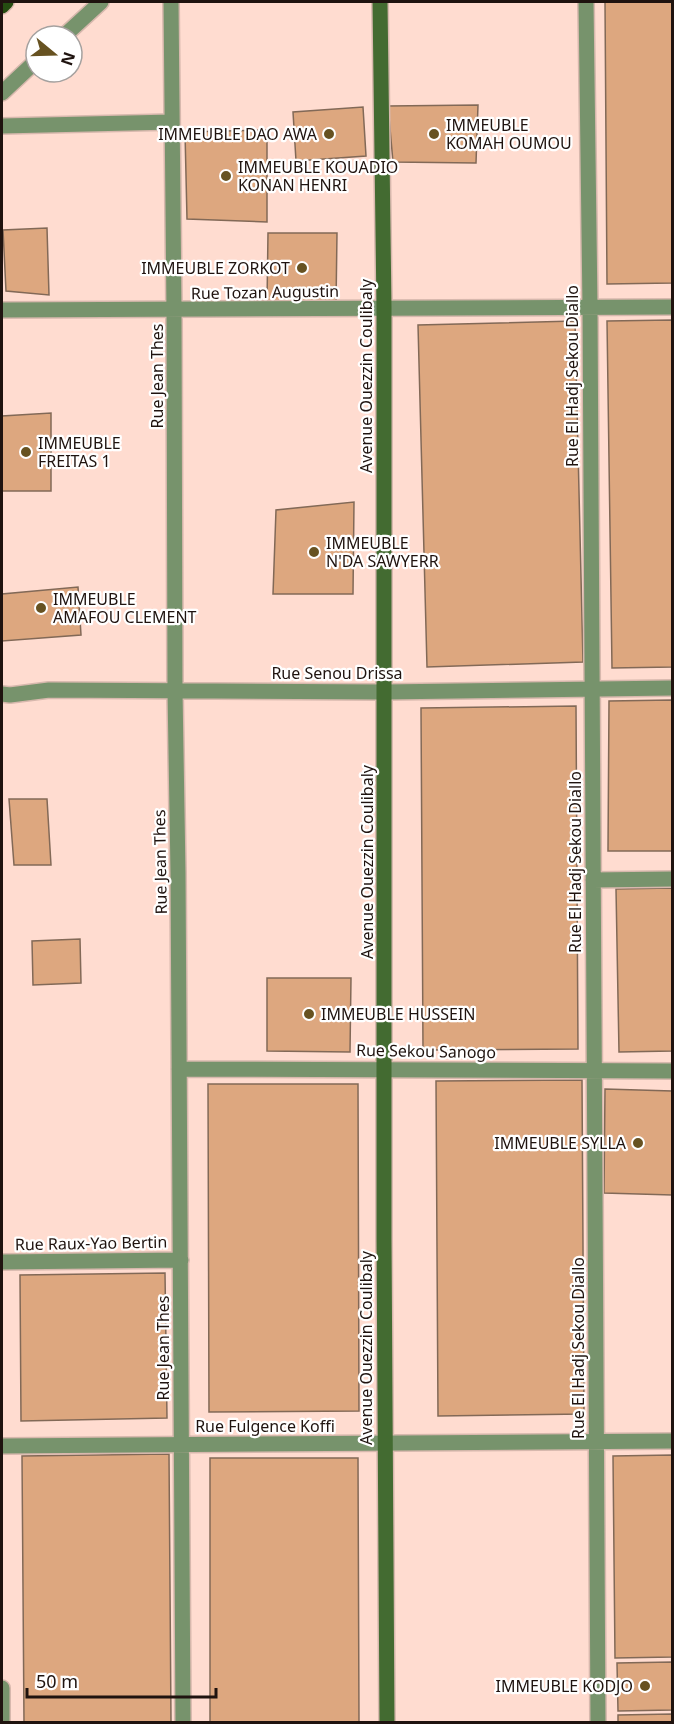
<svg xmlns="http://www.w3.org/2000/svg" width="674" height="1724" font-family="'Noto Sans',sans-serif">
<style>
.building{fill:#dda77f;stroke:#826957;stroke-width:1.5}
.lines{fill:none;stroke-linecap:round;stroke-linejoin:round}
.street-casing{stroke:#d7b8ad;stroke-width:18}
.secondary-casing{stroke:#d7b8ad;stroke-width:18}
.primary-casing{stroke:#d7b8ad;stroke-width:18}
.street{stroke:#77936c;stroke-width:15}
.secondary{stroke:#436b31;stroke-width:15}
.primary{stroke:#254c11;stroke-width:15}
.poi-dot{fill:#675221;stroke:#fff;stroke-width:2}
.labels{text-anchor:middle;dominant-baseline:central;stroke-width:4.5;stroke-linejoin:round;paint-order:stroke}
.poi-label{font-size:16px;fill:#1f130f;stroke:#fff;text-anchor:start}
.street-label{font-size:16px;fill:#1f130f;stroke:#fff}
</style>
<rect width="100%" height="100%" fill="#ffdcd0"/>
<path class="building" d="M605 2H672V283L607 284Z
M478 105 476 163 393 162 388 106Z
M363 107 366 156 296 161 293 112Z
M267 130V222L187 219 185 132Z
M47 228 49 295 6 291 3 230Z
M268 233H337L336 304 267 303Z
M672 320V667L612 668 607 321Z
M575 321 583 662 427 667 418 325Z
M51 413V491H2V416Z
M354 502 353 594H273L276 510Z
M78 587 81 635 2 641V594Z
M672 700V851H608L609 701Z
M576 706 578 1049 423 1050 421 708Z
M9 799H47L51 865H14Z
M672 888V1051L619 1052 616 889Z
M80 939 81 983 33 985 32 941Z
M267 978H351L350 1052 267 1051Z
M582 1080 584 1414 438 1416 436 1081Z
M208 1084H358L359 1411 209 1412Z
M605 1089 672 1091V1195L604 1193Z
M165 1273 167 1418 21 1421 20 1275Z
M169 1454 171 1722H24L22 1456Z
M672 1455V1657L615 1658 613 1456Z
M210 1458H358L359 1722H210Z
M672 1662V1710L618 1711 617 1663Z
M672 1714V1722H618V1715Z"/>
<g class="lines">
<defs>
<path id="street" d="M171 2 174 311 175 691 178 872 183 1722
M586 2 590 307 598 1722
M64 36 101 2
M2 93 36 61
M2 126 172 122
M2 310 672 307
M2 694 10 695 49 690 385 692 672 688
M593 880 672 879
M179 1069 672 1071
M2 1262 181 1260
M2 1446 672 1441
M2 1688V1722"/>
<path id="secondary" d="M380 2 384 308V1239L387 1722"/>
<path id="primary" d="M2 6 6 2"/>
</defs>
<use href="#street" class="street-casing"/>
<use href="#secondary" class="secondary-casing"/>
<use href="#primary" class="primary-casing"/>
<use href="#street" class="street"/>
<use href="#secondary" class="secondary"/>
<use href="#primary" class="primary"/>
</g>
<g class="poi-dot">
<circle cx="329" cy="134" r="6"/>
<circle cx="434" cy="134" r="6"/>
<circle cx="226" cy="176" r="6"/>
<circle cx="302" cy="268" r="6"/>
<circle cx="26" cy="452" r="6"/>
<circle cx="314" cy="552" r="6"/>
<circle cx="41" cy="608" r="6"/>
<circle cx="309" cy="1014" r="6"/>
<circle cx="638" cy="1143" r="6"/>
<circle cx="645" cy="1686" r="6"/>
</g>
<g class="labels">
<g class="poi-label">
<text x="446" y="125">IMMEUBLE<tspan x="446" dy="18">KOMAH OUMOU</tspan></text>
<text x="317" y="134" text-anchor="end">IMMEUBLE DAO AWA</text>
<text x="238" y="167">IMMEUBLE KOUADIO<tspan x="238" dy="18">KONAN HENRI</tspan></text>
<text x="290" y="268" text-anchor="end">IMMEUBLE ZORKOT</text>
<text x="38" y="443">IMMEUBLE<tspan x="38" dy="18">FREITAS 1</tspan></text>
<text x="326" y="543">IMMEUBLE<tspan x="326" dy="18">N'DA SAWYERR</tspan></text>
<text x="53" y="599">IMMEUBLE<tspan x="53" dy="18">AMAFOU CLEMENT</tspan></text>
<text x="321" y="1014">IMMEUBLE HUSSEIN</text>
<text x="626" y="1143" text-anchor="end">IMMEUBLE SYLLA</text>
<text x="633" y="1686" text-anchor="end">IMMEUBLE KODJO</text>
</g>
<g class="street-label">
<text transform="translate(265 292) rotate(-1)">Rue Tozan Augustin</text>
<text transform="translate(157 376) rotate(-90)">Rue Jean Thes</text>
<text transform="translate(366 376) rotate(-90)">Avenue Ouezzin Coulibaly</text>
<text transform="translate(572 376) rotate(-90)">Rue El Hadj Sekou Diallo</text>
<text x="337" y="673">Rue Senou Drissa</text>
<text transform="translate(160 862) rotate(-91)">Rue Jean Thes</text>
<text transform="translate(367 862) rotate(-90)">Avenue Ouezzin Coulibaly</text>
<text transform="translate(575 862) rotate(-90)">Rue El Hadj Sekou Diallo</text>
<text transform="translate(426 1051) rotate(1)">Rue Sekou Sanogo</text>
<text transform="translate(91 1243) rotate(-1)">Rue Raux-Yao Bertin</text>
<text transform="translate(163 1348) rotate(-90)">Rue Jean Thes</text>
<text transform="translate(366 1348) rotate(-90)">Avenue Ouezzin Coulibaly</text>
<text transform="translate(578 1348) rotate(-90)">Rue El Hadj Sekou Diallo</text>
<text x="265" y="1426">Rue Fulgence Koffi</text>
</g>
</g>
<rect width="674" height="1724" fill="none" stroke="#1f130f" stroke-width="6"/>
<g transform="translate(54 54) rotate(109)"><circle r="28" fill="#ffffff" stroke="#a5a19f" stroke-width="1.5"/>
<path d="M0-4.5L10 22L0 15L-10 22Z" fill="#675221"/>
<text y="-9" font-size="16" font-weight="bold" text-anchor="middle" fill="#1f130f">N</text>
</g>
<path d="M27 1688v9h189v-9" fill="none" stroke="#1f130f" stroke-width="3"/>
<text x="36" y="1688" font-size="18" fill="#1f130f" stroke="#ffffff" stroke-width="4.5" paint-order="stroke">50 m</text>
</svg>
